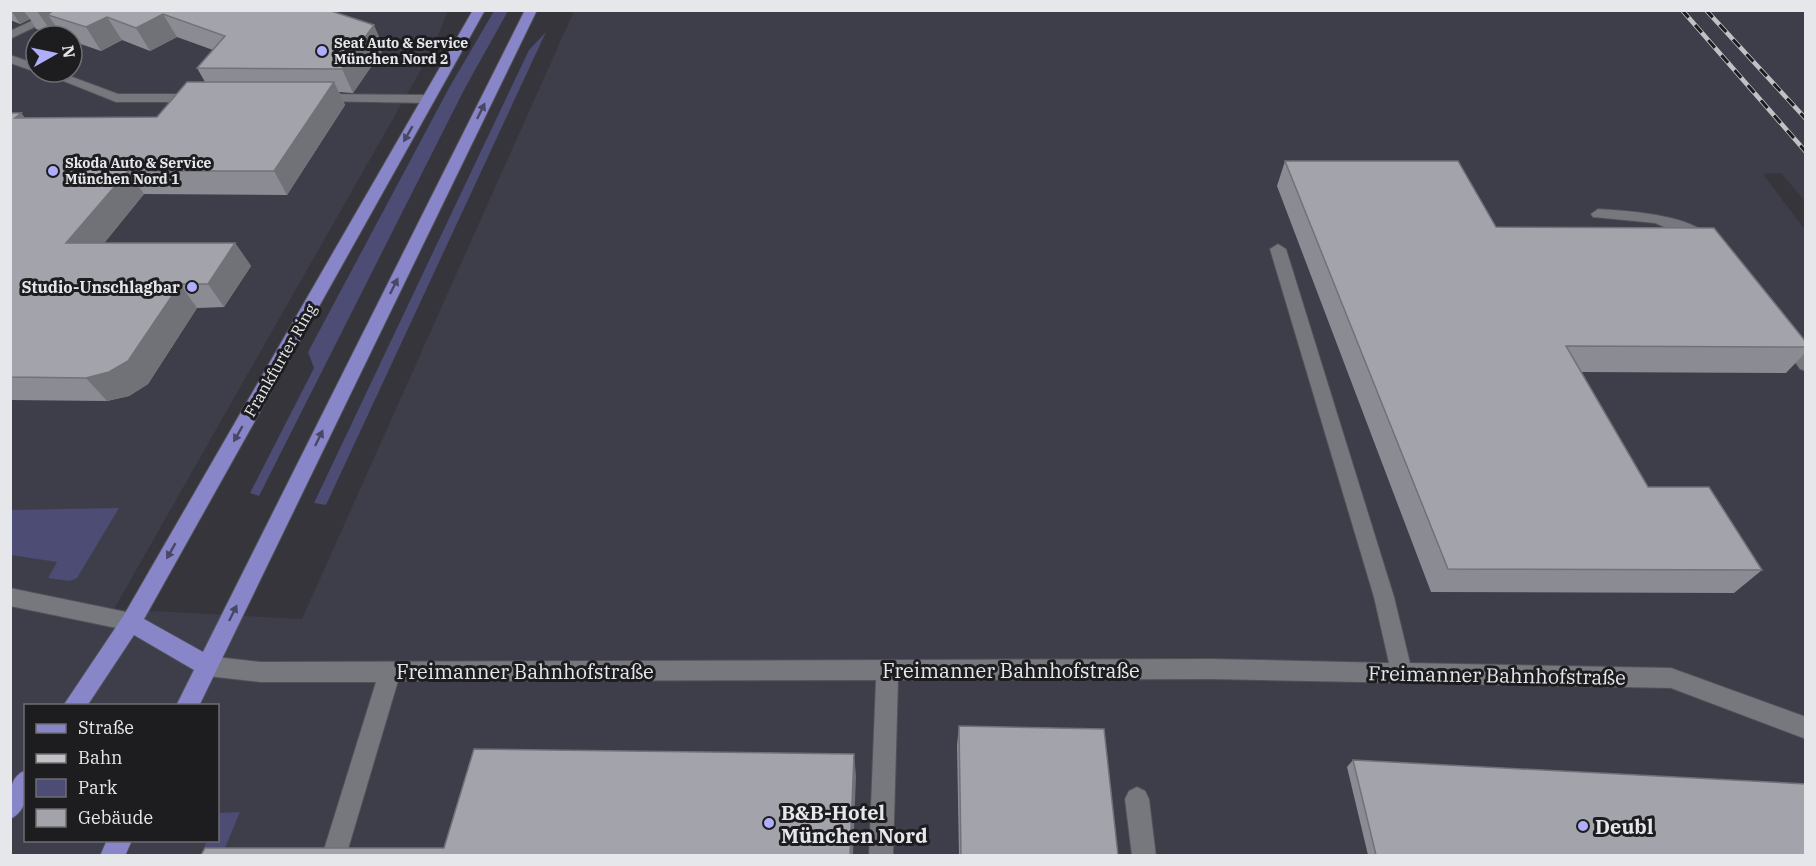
<svg xmlns="http://www.w3.org/2000/svg" width="1816" height="866" font-family="'IBM Plex Serif',serif">
<style>
.built{fill:#3e3e4b;fill-rule:evenodd}
.green{fill:#4c4c74}
.lines{fill:none;stroke-linecap:round;stroke-linejoin:round}
.minor-casing{stroke:#515156;stroke-width:2}
.major-casing{stroke:#515156;stroke-width:2}
.minor{fill:#77777e;fill-rule:evenodd}
.major{fill:#8886c9;fill-rule:evenodd}
.rail-casing{stroke:#c1c1c6;stroke-width:4.5}
.rail{stroke:#1d1d20;stroke-width:3;stroke-dasharray:10;stroke-linecap:butt}
.wall{fill:#8b8c93}
.shaded-wall{fill:#717278}
.building{fill:#a2a3ab;stroke:#717278;stroke-width:1.5}
.oneway{fill:#484764}
.poi-dot{fill:#aeaefa;stroke:#1d1d20;stroke-width:2}
.labels{text-anchor:middle;dominant-baseline:central;stroke-width:6;stroke-linejoin:round;paint-order:stroke}
.far-poi-label{font-size:14px;font-weight:bold;fill:#e6e7eb;stroke:#1d1d20;text-anchor:start}
.poi-label{font-size:16px;font-weight:bold;fill:#e6e7eb;stroke:#1d1d20;text-anchor:end}
.street-label{font-size:16px;fill:#e6e7eb;stroke:#1d1d20}
.near-street-label{font-size:20px;fill:#e6e7eb;stroke:#1d1d20}
.near-poi-label{font-size:20px;font-weight:bold;fill:#e6e7eb;stroke:#1d1d20;text-anchor:start}
</style>
<rect width="100%" height="100%" fill="#35353b"/>
<path class="built" d="M10 11H448L431 52 114 609 302 619 574 11H1805V201L1781 173 1763 174 1805 230V855H11ZM36 36H72V72H36ZM26 706H218V840H26Z"/>
<path class="green" d="M494 11H508L465 88 259 496 250 493 314 368 308 352 449 88Z
M546 32 326 505 314 503 529 50Z
M119 508 77 578 70 581 48 578 57 562 11 555V510Z
M240 812 222 855 201 856 207 841 218 840 219 813Z"/>
<g class="lines">
<defs>
<path id="minor" d="M55 10H70L10 39V31Z
M10 55 36 64V72L10 63Z
M41 72H59L118 94H196L202 98 196 102H116Z
M319 94 428 95 434 99 428 103 314 101 313 98 314 95Z
M1598 209C1629 211 1694 214 1715 241L1707 246 1655 223 1593 217 1591 214Z
M1278 244 1286 249 1394 597 1410 663 1671 668 1806 717V739L1671 688 1212 679 898 680 893 856H869L876 680 398 681 346 856H322L376 682H260L207 676 199 673 196 666 199 659 207 656 260 662 1212 659 1389 663 1374 597 1270 249Z
M1787 334C1804 339 1806 356 1806 371L1800 369 1779 340 1781 336Z
M10 588 131 613 138 615 141 622 138 629 131 631 10 606Z
M1137 787 1145 791 1149 799 1156 856H1132L1125 799 1129 791Z"/>
<path id="major" d="M473 10H485L144 619 203 652 525 10H537L199 706H176L194 670 134 635 87 706H63L124 615Z
M26 770C26 788 30 810 10 819 10 800 6 778 26 770Z
M107 840H132L125 856H100Z"/>
</defs>
<use href="#minor" class="minor-casing"/>
<use href="#major" class="major-casing"/>
<use href="#minor" class="minor"/>
<use href="#major" class="major"/>
<defs>
<path id="rail" d="M1682 10 1806 152
M1706 10 1806 119"/>
</defs>
<use href="#rail" class="rail-casing"/>
<use href="#rail" class="rail"/>
</g>
<path class="wall" d="M10 10H328L384 48 353 93 339 92 345 105 287 195 144 194 104 243H235L251 266 224 307 197 308 148 384 129 396 107 401 10 400V113H21L25 118 157 117 205 82 197 68 213 50 177 37 150 51 122 40 101 51 72 41V36H62L59 31 53 34 36 29 30 19 20 24 10 20Z
M1285 161 1496 227 1806 342V352L1786 373 1581 372 1648 487 1762 570 1734 593 1431 592 1277 186Z
M959 726 1118 855H959L957 745Z
M1353 760 1806 855H1368L1347 767Z"/>
<path class="shaded-wall" d="M11 10H23L30 19 20 24Z
M34 10H77L48 15 59 31 53 34 37 11Z
M163 14 177 37 150 51 136 28Z
M107 17 122 40 101 51 86 27Z
M374 25 384 48 353 93 342 69Z
M334 82 345 105 287 195 274 171Z
M21 113 39 136 15 118Z
M128 171 144 194 85 267 66 243Z
M235 243 251 266 224 307 208 284Z
M180 284 197 308 148 384 129 396 107 401 86 378Z
M854 754 856 776 853 855H850Z"/>
<path class="building" d="M53 10H328L374 25 342 69 197 68 225 36 163 14 136 28 107 17 86 27 48 15Z
M187 82H334L274 171H128L66 243H235L208 284H180L128 361 109 372 86 378 10 377V113H21L15 118 157 117Z
M1285 161H1458L1496 227 1714 228 1806 342V347L1566 346 1648 487H1709L1762 570 1448 569Z
M959 726 1104 729 1118 855H961Z
M474 749 854 754 850 855H201L205 848H444Z
M1353 760 1806 784V855H1376Z"/>
<defs><path id="oneway-solid" d="M-6-.8H1V-3.2L6.5 0L1 3.2V.8H-6Z" transform="scale(1.5)"/></defs>
<g class="oneway">
<use href="#oneway-solid" transform="translate(481 111) rotate(-64)"/>
<use href="#oneway-solid" transform="translate(408 134) rotate(120)"/>
<use href="#oneway-solid" transform="translate(394 286) rotate(-64)"/>
<use href="#oneway-solid" transform="translate(238 434) rotate(120)"/>
<use href="#oneway-solid" transform="translate(319 438) rotate(-64)"/>
<use href="#oneway-solid" transform="translate(171 551) rotate(120)"/>
<use href="#oneway-solid" transform="translate(233 613) rotate(-64)"/>
</g>
<g class="poi-dot">
<circle cx="322" cy="51" r="6"/>
<circle cx="53" cy="171" r="6"/>
<circle cx="192" cy="287" r="6"/>
<circle cx="769" cy="823" r="6"/>
<circle cx="1583" cy="826" r="6"/>
</g>
<g class="labels">
<g class="far-poi-label">
<text x="334" y="43">Seat Auto &amp; Service<tspan x="334" dy="16">München Nord 2</tspan></text>
<text x="65" y="163">Skoda Auto &amp; Service<tspan x="65" dy="16">München Nord 1</tspan></text>
</g>
<g class="poi-label">
<text x="180" y="287">Studio-Unschlagbar</text>
</g>
<g class="street-label">
<text transform="translate(280 360) rotate(-60)">Frankfurter Ring</text>
</g>
<g class="near-street-label">
<text x="1011" y="670">Freimanner Bahnhofstraße</text>
<text x="525" y="671">Freimanner Bahnhofstraße</text>
<text transform="translate(1497 675) rotate(1)">Freimanner Bahnhofstraße</text>
</g>
<g class="near-poi-label">
<text x="781" y="812">B&amp;B-Hotel<tspan x="781" dy="23">München Nord</tspan></text>
<text x="1595" y="826">Deubl</text>
</g>
</g>
<rect width="1816" height="866" fill="none" stroke="#e6e7eb" stroke-width="24"/>
<rect x="24" y="704" width="195" height="138" fill="#1d1d20" stroke="#6d6e71" stroke-width="1.5"/>
<rect x="36" y="724" width="30" height="9" fill="#8886c9" stroke="#6d6e71" stroke-width="1.5"/>
<text x="78" y="734" font-size="18" fill="#e6e7eb">Straße</text>
<rect x="36" y="754" width="30" height="9" fill="#c1c1c6" stroke="#6d6e71" stroke-width="1.5"/>
<text x="78" y="764" font-size="18" fill="#e6e7eb">Bahn</text>
<rect x="36" y="779" width="30" height="18" fill="#4c4c74" stroke="#6d6e71" stroke-width="1.5"/>
<text x="78" y="794" font-size="18" fill="#e6e7eb">Park</text>
<rect x="36" y="809" width="30" height="18" fill="#a2a3ab" stroke="#6d6e71" stroke-width="1.5"/>
<text x="78" y="824" font-size="18" fill="#e6e7eb">Gebäude</text>
<g transform="translate(54 54) rotate(81)"><circle r="28" fill="#1d1d20" stroke="#6d6e71" stroke-width="1.5"/>
<path d="M0-4.5L10 22L0 15L-10 22Z" fill="#aeaefa"/>
<text y="-9" font-size="16" font-weight="bold" text-anchor="middle" fill="#e6e7eb">N</text>
</g>
</svg>
